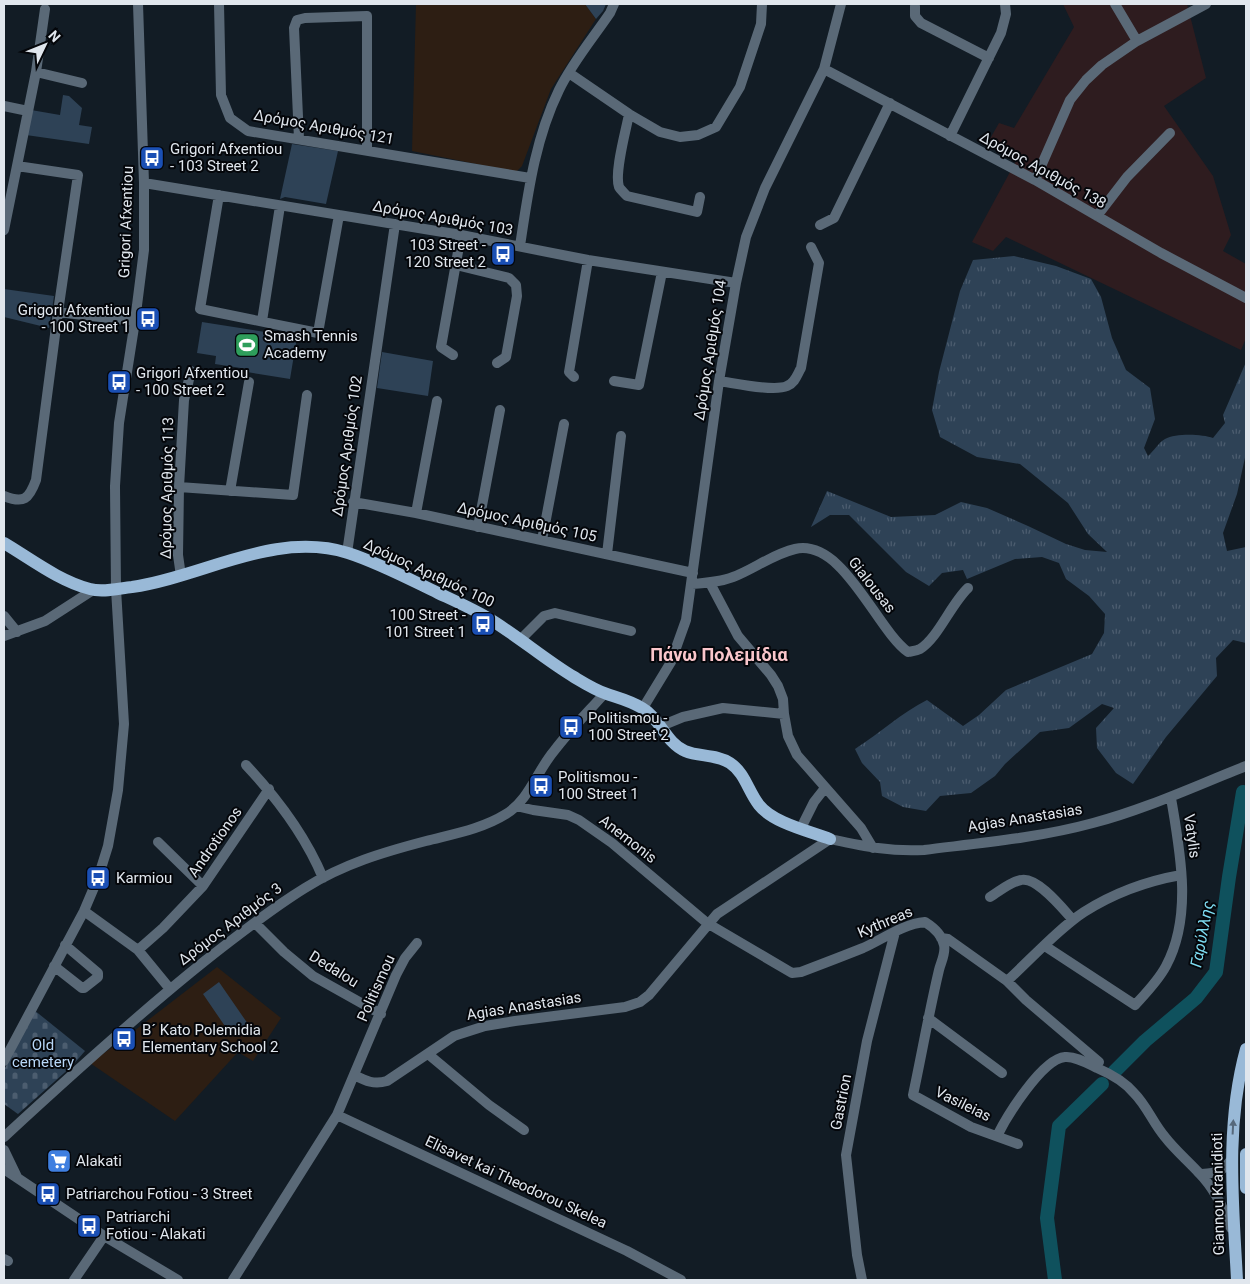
<svg xmlns="http://www.w3.org/2000/svg" width="1250" height="1284" font-family="Roboto,sans-serif">
<style>
.industrial{fill:#2e1c1f}
.education{fill:#2d1e13}
.grass{fill:url(#grass-tufts)}
.cemetery{fill:url(#cemetery-stones)}
.park{fill:#2e4256}
.lines{fill:none;stroke-linecap:round;stroke-linejoin:round}
.river{stroke:#0f515d;stroke-width:14}
.minor{stroke:#5a6977;stroke-width:10}
.major{stroke:#99b9d7;stroke-width:12}
.oneway{fill:#56687b}
.labels{text-anchor:middle;dominant-baseline:central;stroke-width:4;stroke-linejoin:round;paint-order:stroke}
.street-label{font-size:15px;fill:#e0e6ed;stroke:#04060a}
.poi-label{font-size:15px;fill:#e0e6ed;stroke:#04060a;text-anchor:start}
.park-label{font-size:15px;fill:#b8d7f8;stroke:#04060a}
.water-label{font-size:16px;font-style:italic;fill:#7eddf3;stroke:#04060a}
.quarter-label{font-size:18px;font-weight:bold;fill:#fac6cb;stroke:#04060a}
</style>
<defs>
<pattern id="grass-tufts" width="24" height="20" patternUnits="userSpaceOnUse" patternTransform="scale(1.25)"><rect width="24" height="20" fill="#2e4256"/><path d="M3 7l-1-3M5 7V3M7 7l1-3M15 17l-1-3M17 17v-4M19 17l1-3" fill="none" stroke="#4c5d6f"/></pattern>
<pattern id="cemetery-stones" width="16" height="16" patternUnits="userSpaceOnUse" patternTransform="scale(1.25)"><rect width="16" height="16" fill="#2e4256"/><path d="M2 7V4a2 2 0 0 1 4 0v3zM10 15v-3a2 2 0 0 1 4 0v3z" fill="#4c5d6f"/></pattern>
</defs>
<rect width="100%" height="100%" fill="#121c25"/>
<path class="industrial" d="M1063 4H1187L1206 78 1164 106 1213 176 1231 235 1223 251 1246 264V338L1241 350 1006 237 993 251 972 242 1016 161 987 144 999 123 1014 128 1074 27Z"/>
<path class="education" d="M416 4H585L596 19 551 89 522 166 516 172 412 151Z
M217 967 281 1018 253 1061 238 1052 175 1121 90 1063 121 1041Z"/>
<path class="grass" d="M1014 256 1056 266 1091 279 1101 297 1112 338 1126 370 1150 388 1155 419 1144 448 1148 456C1153 452 1159 442 1165 439 1176 433 1202 434 1213 438L1225 423 1223 415 1246 362V453L1237 494 1223 533 1227 551 1246 547V643L1233 640 1216 658 1217 676 1166 737 1133 784 1116 773 1097 748 1096 728 1114 708 1102 704 1069 728 1040 732 1005 764 995 776 971 793 940 796 926 811 903 807 882 796 880 782 862 763 855 749C880 733 901 713 927 700L963 726 979 715 1006 690 1092 654 1104 633 1105 614 1089 596 1066 579 1059 563 1042 557 1015 559 967 579 963 570 942 573 929 586 906 572 849 515H830L811 527 827 491 891 517 935 515 961 502 987 508 1028 526 1066 544 1085 550 1107 552 1088 534 1068 503 1020 464 977 457 940 437 932 410 939 372 960 291 973 260Z"/>
<path class="cemetery" d="M34 1010 85 1051 72 1066 18 1114 4 1104V1070Z"/>
<path class="park" d="M585 4H606L603 11 596 19Z
M63 95 69 96 82 108 79 125 92 127 89 144 26 135 31 110 60 115Z
M292 144 338 151 326 204 285 197 280 199Z
M4 289 54 296 49 328 4 317Z
M202 322 297 337 290 379 247 372V369L215 364 216 356 197 353Z
M382 352 433 361 428 396 377 388Z
M219 982 248 1024 231 1035 203 994Z"/>
<g class="lines">
<path class="river" d="M1114 1072 1145 1041 1196 998 1216 972 1229 877 1243 792
M1055 1280 1047 1218 1059 1126 1102 1084"/>
<path class="minor" d="M219 4 221 95 230 118 248 131 530 178
M1115 4 1137 41
M915 6V16L921 23 989 58
M824 69 1035 180 1161 253 1246 298
M36 72 82 83
M569 73 629 114 660 132 680 137 698 135 716 127 740 87 761 24 762 4
M4 106 28 111
M629 114C626 131 614 172 619 187 621 190 624 193 627 196L697 212 700 197
M950 136 1001 33 1006 14 1005 4
M299 139 294 28 297 20 305 18 367 16V150
M1035 180 1070 100 1086 80 1102 65 1137 41 1206 4
M144 183 461 235 588 260 736 283
M219 195 200 309 318 333 339 215
M1097 216 1127 177 1170 133
M820 225 834 218 890 103
M4 230 36 72 45 9
M520 246C528 193 535 139 559 90 572 63 593 38 610 13L614 4
M456 265 509 278 516 285 517 296 506 357 497 363
M58 312 135 321
M262 321 280 206
M453 355 441 347 461 235
M574 377 569 372 588 260
M614 381 639 385 662 272
M719 381C734 383 774 392 787 386 795 383 797 375 801 368L819 263 811 247
M179 487 293 495 307 395
M230 491 249 382
M4 496C24 504 29 499 36 480L58 312 78 175 17 166
M353 502 416 513 693 573
M416 513 437 401
M478 527 500 410
M542 540 564 424
M347 553 395 224
M607 554 621 436
M181 576 178 555 179 487 184 400 191 371
M710 583 738 636 771 675 778 686 783 699 784 714 788 736 797 755 861 828 873 848
M692 584C706 583 720 582 733 577 754 569 773 554 795 549 843 538 876 629 908 652 912 651 916 651 920 649 938 638 951 604 968 588
M4 616 17 632
M4 636 45 621 93 590
M521 639 544 616 555 613 631 631
M643 708 671 662 686 620 719 381 736 283 746 237 765 188 824 69 841 4
M661 726 683 717 723 708 784 714
M246 765C276 797 306 837 323 878
M516 806 533 810 568 815 579 820 612 843 707 923 792 973 801 972C822 964 843 956 863 948 883 939 903 924 925 922 933 927 942 935 944 945 946 953 941 962 939 970 929 1012 922 1053 913 1095L971 1127 1018 1144
M801 828 814 802 825 788
M158 842 203 886
M990 897C1000 891 1010 882 1021 880 1037 876 1063 909 1073 920
M84 911 138 950 170 989
M255 923 284 952 313 976 381 1014
M941 938 948 939 1007 981 1026 1000 1099 1062
M1045 946 1135 1005C1146 993 1158 981 1166 966 1193 916 1180 851 1171 798
M138 950 163 928 203 886 269 789
M54 966 82 988H84L98 977V973L65 945
M1007 981C1031 959 1058 929 1084 912 1114 893 1147 881 1181 875
M928 1018 1002 1073
M428 1054 489 1105 524 1130
M4 1061 84 911 98 878 108 846 118 790 124 724 116 589 115 486 119 423 135 321 144 250V183L138 4
M354 1075C366 1081 374 1085 387 1081L454 1036 460 1034 485 1026 515 1021 625 1007 640 1002 649 995 717 914 830 839C863 846 890 852 924 850 980 843 1038 838 1093 823 1146 809 1195 786 1246 766
M337 1115 627 1251 681 1280
M997 1136C1007 1116 1042 1059 1065 1057 1075 1056 1087 1063 1097 1068 1111 1074 1124 1081 1134 1093 1147 1106 1153 1123 1165 1137 1175 1150 1188 1161 1199 1173 1214 1188 1224 1209 1231 1228
M4 1137C70 1076 136 1016 206 960 238 935 271 909 305 888 343 864 384 852 426 841 453 834 482 829 506 814 529 800 537 771 554 751 569 731 588 712 605 693
M4 1150 17 1177
M4 1169 104 1236 178 1280
M1201 1174C1217 1173 1221 1173 1231 1160
M4 1259 8 1261
M74 1280 104 1236
M233 1280 337 1115 396 975 405 958 417 943
M862 1280 857 1255 846 1155 867 1041 895 932"/>
<path class="major" d="M4 543C31 559 59 581 90 589 103 593 120 588 132 587 203 577 275 530 348 553 379 563 409 579 438 593 455 601 473 609 488 618 518 636 544 659 574 677 584 683 595 690 607 694 619 698 631 701 642 708 660 718 666 743 685 751 699 757 716 754 730 763 745 773 748 791 759 805 773 823 809 831 830 839
M1246 1154V1188
M1237 1280C1233 1203 1225 1125 1246 1049"/>
</g>
<defs><path id="oneway-solid" d="M-6-.8H1V-3.2L6.5 0L1 3.2V.8H-6Z" transform="scale(1.25)"/></defs>
<use class="oneway" href="#oneway-solid" transform="translate(1233 1127) rotate(-87)"/>
<defs>
<symbol id="bus-square" viewBox="-11 -11 22 22"><rect x="-9" y="-9" width="18" height="18" rx="4" fill="#1a4fb4" stroke="#04060a"/><path d="M-5-6H5V4H4V6H2V4H-2V6H-4V4H-5ZM-3.5-4V0h7V-4ZM-3.5 1.2v1.5H-2V1.2ZM2 1.2v1.5H3.5V1.2Z" fill="#fff"/></symbol>
<symbol id="stadium-square" viewBox="-11 -11 22 22"><rect x="-9" y="-9" width="18" height="18" rx="4" fill="#2e9e5b" stroke="#04060a"/><path d="M0-5a6.5 5 0 1 0 0 10a6.5 5 0 1 0 0-10ZM-3.5-1.8h7v3.6h-7Z" fill="#fff"/></symbol>
<symbol id="supermarket-square" viewBox="-11 -11 22 22"><rect x="-9" y="-9" width="18" height="18" rx="4" fill="#3f7fe0" stroke="#04060a"/><path d="M-6-5.5h2.5l.6 2H6L4.5 2H-2.5L-4.4-4H-6ZM-1.5 3.2a1.3 1.3 0 1 0 .1 0ZM3 3.2a1.3 1.3 0 1 0 .1 0Z" fill="#fff"/></symbol>
</defs>
<g fill-rule="evenodd">
<use href="#bus-square" x="138" y="144" width="28" height="28"/>
<use href="#bus-square" x="489" y="240" width="28" height="28"/>
<use href="#bus-square" x="134" y="305" width="28" height="28"/>
<use href="#stadium-square" x="233" y="331" width="28" height="28"/>
<use href="#bus-square" x="105" y="368" width="28" height="28"/>
<use href="#bus-square" x="469" y="610" width="28" height="28"/>
<use href="#bus-square" x="557" y="713" width="28" height="28"/>
<use href="#bus-square" x="527" y="772" width="28" height="28"/>
<use href="#bus-square" x="84" y="864" width="28" height="28"/>
<use href="#bus-square" x="110" y="1025" width="28" height="28"/>
<use href="#supermarket-square" x="45" y="1147" width="28" height="28"/>
<use href="#bus-square" x="34" y="1180" width="28" height="28"/>
<use href="#bus-square" x="75" y="1212" width="28" height="28"/>
</g>
<g class="labels">
<g class="street-label">
<text transform="translate(324 127) rotate(10)">Δρόμος Αριθμός 121</text>
<text transform="translate(1043 170) rotate(29)">Δρόμος Αριθμός 138</text>
<text transform="translate(443 218) rotate(10)">Δρόμος Αριθμός 103</text>
<text transform="translate(126 222) rotate(-88)">Grigori Afxentiou</text>
<text transform="translate(710 350) rotate(-81)">Δρόμος Αριθμός 104</text>
<text transform="translate(347 446) rotate(-82)">Δρόμος Αριθμός 102</text>
<text transform="translate(167 488) rotate(-89)">Δρόμος Αριθμός 113</text>
<text transform="translate(527 522) rotate(12)">Δρόμος Αριθμός 105</text>
<text transform="translate(429 573) rotate(25)">Δρόμος Αριθμός 100</text>
<text transform="translate(872 585) rotate(52)">Gialousas</text>
<text transform="translate(1025 818) rotate(-9)">Agias Anastasias</text>
<text transform="translate(1192 836) rotate(82)">Vatylis</text>
<text transform="translate(628 839) rotate(38)">Anemonis</text>
<text transform="translate(215 842) rotate(-55)">Androtionos</text>
<text transform="translate(885 922) rotate(-23)">Kythreas</text>
<text transform="translate(230 924) rotate(-37)">Δρόμος Αριθμός 3</text>
<text transform="translate(334 969) rotate(32)">Dedalou</text>
<text transform="translate(376 988) rotate(-66)">Politismou</text>
<text transform="translate(524 1006) rotate(-9)">Agias Anastasias</text>
<text transform="translate(841 1102) rotate(-79)">Gastrion</text>
<text transform="translate(963 1104) rotate(26)">Vasileias</text>
<text transform="translate(516 1182) rotate(25)">Elisavet kai Theodorou Skelea</text>
<text transform="translate(1218 1194) rotate(-91)">Giannou Kranidioti</text>
</g>
<g class="poi-label">
<text x="170" y="149">Grigori Afxentiou<tspan x="170" dy="17">- 103 Street 2</tspan></text>
<text x="486" y="245" text-anchor="end">103 Street -<tspan x="486" dy="17">120 Street 2</tspan></text>
<text x="130" y="310" text-anchor="end">Grigori Afxentiou<tspan x="130" dy="17">- 100 Street 1</tspan></text>
<text x="264" y="336">Smash Tennis<tspan x="264" dy="17">Academy</tspan></text>
<text x="136" y="373">Grigori Afxentiou<tspan x="136" dy="17">- 100 Street 2</tspan></text>
<text x="466" y="615" text-anchor="end">100 Street -<tspan x="466" dy="17">101 Street 1</tspan></text>
<text x="588" y="718">Politismou -<tspan x="588" dy="17">100 Street 2</tspan></text>
<text x="558" y="777">Politismou -<tspan x="558" dy="17">100 Street 1</tspan></text>
<text x="116" y="878">Karmiou</text>
<text x="142" y="1030">B´ Kato Polemidia<tspan x="142" dy="17">Elementary School 2</tspan></text>
<text x="76" y="1161">Alakati</text>
<text x="66" y="1194">Patriarchou Fotiou - 3 Street</text>
<text x="106" y="1217">Patriarchi<tspan x="106" dy="17">Fotiou - Alakati</tspan></text>
</g>
<g class="park-label">
<text x="43" y="1045">Old<tspan x="43" dy="17">cemetery</tspan></text>
</g>
<g class="water-label">
<text transform="translate(1202 934) rotate(-79)">Γαρύλλης</text>
</g>
<g class="quarter-label">
<text x="719" y="654">Πάνω Πολεμίδια</text>
</g>
</g>
<rect width="1250" height="1284" fill="none" stroke="#e0e6ed" stroke-width="10"/>
<g transform="translate(45 45) rotate(47)" stroke="#04060a" stroke-width="4" paint-order="stroke">
<path d="M0-4L9 19L0 12L-9 19Z" fill="#e0e6ed"/>
<text y="-8" font-size="14" font-weight="bold" text-anchor="middle" fill="#e0e6ed">N</text>
</g>
</svg>
